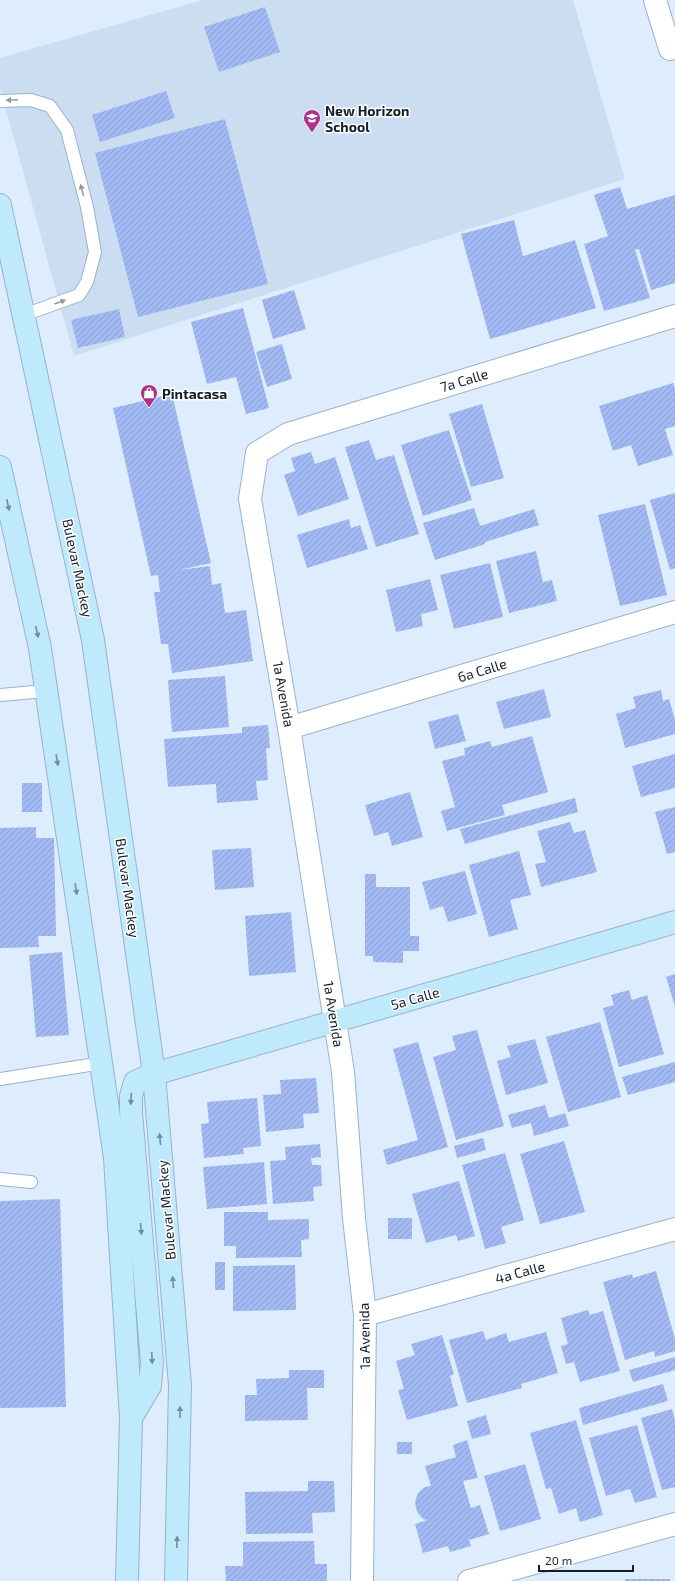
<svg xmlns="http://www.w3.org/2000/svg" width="675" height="1581" font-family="'Exo 2',sans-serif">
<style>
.built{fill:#cbddf1}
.building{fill:url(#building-hatch)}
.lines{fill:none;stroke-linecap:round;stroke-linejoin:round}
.lane-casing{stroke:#99b2cc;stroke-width:14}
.street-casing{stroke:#99b2cc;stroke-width:24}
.secondary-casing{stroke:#99b2cc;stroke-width:24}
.lane{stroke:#fff;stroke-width:12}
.street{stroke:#fff;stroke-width:22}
.secondary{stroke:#bfeafb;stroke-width:22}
.oneway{fill:#969a9e}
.oneway2{fill:#728e9c}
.labels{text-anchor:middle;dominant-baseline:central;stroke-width:3;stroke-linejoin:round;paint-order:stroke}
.poi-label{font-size:14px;font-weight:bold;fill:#151e28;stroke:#fff;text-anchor:start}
.street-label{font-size:14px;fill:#151e28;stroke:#fff}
</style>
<defs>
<pattern id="building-hatch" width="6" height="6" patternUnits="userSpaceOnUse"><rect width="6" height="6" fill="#a2b9f4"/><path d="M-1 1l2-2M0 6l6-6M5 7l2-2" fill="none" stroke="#8b9fd1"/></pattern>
</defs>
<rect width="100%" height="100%" fill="#ddedfd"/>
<path class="built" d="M203 0H573L625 179 74 356 0 88V58Z"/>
<path class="building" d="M265 7 280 52 219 72 204 27Z
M166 91 175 118 100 142 92 115Z
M225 119 268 284 138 317 95 153Z
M620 187 627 209 675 195V283L651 290 639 249 635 250 650 298 604 311 584 244 608 236 594 195Z
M514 220 523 256 575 240 596 308 490 339 461 234Z
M294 290 306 329 273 339 262 300Z
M243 308 269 408 246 414 236 377 207 384 191 322Z
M119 309 125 337 78 348 71 320Z
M282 344 292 379 267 387 256 352Z
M673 383 675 389V426L665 429 673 455 638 466 631 445 613 451 599 406Z
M172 394 211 563 179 570 210 566 212 585 221 583 225 613 246 610 253 661 172 673 168 644H161L154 592H160L158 575 151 576 113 408Z
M482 404 504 478 471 487 449 414Z
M449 430 472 500 423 516 401 445Z
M369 440 376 460 394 455 419 534 376 547 345 447Z
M311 452 315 464 335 457 349 499 298 516 284 475 295 471 291 458Z
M675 493V568L670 570 650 500Z
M645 504 667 595 620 606 598 515Z
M474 508 480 526 534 509 539 525 485 542V544L435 560 423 523Z
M349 519 351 528 360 525 368 549 307 568 297 535Z
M536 551 543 582 552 580 557 601 509 613 496 561Z
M490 563 503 617 454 629 440 575Z
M430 579 438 610 421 614 423 626 396 632 386 590Z
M225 676 229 727 172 732 168 680Z
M544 689 551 717 504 729 496 702Z
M661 690 663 701 669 699 675 720V734L625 748 616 714 636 708 633 697Z
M458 714 466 741 435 749 428 722Z
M268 725 270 748H266L268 780 256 781 258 800 217 803 216 784 168 787 164 739 242 733V727Z
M532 736 548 792 502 805 505 815 447 831 441 811 455 807 442 761 465 755 464 748 490 741 492 747Z
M675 754V788L641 797 632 766Z
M22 783H42V812H22Z
M410 792 423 837 392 846 388 832 374 836 365 805Z
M575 798 578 812 465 844 460 829Z
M675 807V852L667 854 655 812Z
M570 822 574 833 585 830 597 872 541 887 535 864 546 862 537 831Z
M36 827V838H54L56 936H38L39 947 0 948V828Z
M251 848 254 887 215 890 212 850Z
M519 851 531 895 510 900 518 929 489 937 469 865Z
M465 871 477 914 448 922 443 906 430 910 422 882Z
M365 874H376V887H410V936H419V951H403V963L373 962V956H365Z
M291 912 296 972 249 976 245 916Z
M62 952 69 1035 36 1037 29 955Z
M675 974V1007L666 977Z
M629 990 632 1000 647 995 664 1054 619 1067 603 1008 614 1005 611 995Z
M600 1022 621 1097 568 1112 546 1037Z
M477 1030 504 1126 456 1140 433 1057 456 1050 452 1036Z
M535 1039 548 1083 506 1095 497 1061 511 1057 507 1046Z
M418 1042 448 1147 387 1165 383 1150 418 1140 393 1049Z
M675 1062V1082L628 1095 622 1077Z
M316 1078 319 1113 303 1114 304 1128 266 1132 263 1095 281 1094 280 1080Z
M257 1098 261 1146 243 1148 244 1154 204 1158 201 1124 209 1123 207 1102Z
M545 1105 549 1118 565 1113 569 1126 534 1136 531 1123 512 1128 508 1115Z
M483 1138 486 1150 457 1158 454 1146Z
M564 1141 585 1212 540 1224 520 1154Z
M320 1144 321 1157 311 1158 312 1165H321L322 1186 313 1187 314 1201 273 1204 270 1161 286 1160 285 1147Z
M505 1153 524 1220 501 1227 506 1243 485 1249 462 1165Z
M264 1162 267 1204 207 1209 203 1167Z
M459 1181 475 1236 458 1241 456 1235 426 1243 412 1194Z
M60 1199 66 1407 0 1408V1201Z
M224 1212H268V1220L309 1219V1239L301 1240 302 1257 236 1258V1246H224Z
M388 1218H412V1239H388Z
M215 1262H225V1290H215Z
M295 1265 296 1310 233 1311V1266Z
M656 1271 675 1339V1351L655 1357 654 1351 625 1360 603 1282 632 1274 633 1278Z
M588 1310 590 1315 603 1311 620 1371 580 1382 574 1362 566 1364 561 1346 568 1344 561 1318Z
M483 1331 486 1340 506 1333 509 1342 546 1332 558 1373 521 1384 522 1388 467 1403 449 1340Z
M442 1335 454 1374 450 1376 458 1406 407 1420 398 1390 404 1389 396 1361 415 1355 411 1344Z
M675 1357V1370L633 1382 629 1370Z
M289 1370H324V1388H307L308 1420 245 1421V1395H257L256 1379 289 1378Z
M663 1384 668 1401 583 1425 579 1408Z
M672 1409 675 1420V1487L662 1490 641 1418Z
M486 1415 491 1434 472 1439 467 1421Z
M576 1420 603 1515 580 1522 576 1508 559 1514 551 1488 546 1489 530 1433Z
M637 1425 657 1497 635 1503 630 1489 606 1496 589 1438Z
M467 1440 478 1478 463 1481 471 1508 480 1505 489 1534 469 1540 471 1546 450 1552 448 1546 423 1553 415 1524 427 1520 423 1519 417 1512 415 1502 418 1493 425 1487 431 1486 425 1466 456 1457 453 1445Z
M397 1442H412V1454H397Z
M525 1464 541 1519 500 1531 484 1476Z
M308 1481H334L335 1512 312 1513 313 1533 246 1534 245 1492 308 1491Z
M314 1541 315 1564H327V1581H226L225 1566H243V1542Z
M625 1579H670V1581H625Z"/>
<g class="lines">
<defs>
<path id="lane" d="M0 101 31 100 50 106 67 130 87 207 95 252 87 282 79 295 24 315
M0 695 46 691
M0 1079 102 1063
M0 1179 31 1182"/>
<path id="street" d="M655 0 670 49
M289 728 675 612
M365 1315 675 1229
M362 1581 365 1315 354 1218 343 1072 289 728 250 499 257 453 288 434 675 316
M469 1581 675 1524"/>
<path id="secondary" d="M0 205 93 640 154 1074 180 1385 176 1581
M0 467 40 648 115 1158 131 1418 127 1581
M131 1418 150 1386 152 1362 131 1112V1096L135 1082 154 1074 675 922"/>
</defs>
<use href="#lane" class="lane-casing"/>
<use href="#street" class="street-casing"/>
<use href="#secondary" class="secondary-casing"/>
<use href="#lane" class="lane"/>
<use href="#street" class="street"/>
<use href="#secondary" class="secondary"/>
</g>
<defs><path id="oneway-solid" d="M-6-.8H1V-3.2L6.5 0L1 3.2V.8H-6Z"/></defs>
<g class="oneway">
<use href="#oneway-solid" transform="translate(12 100) rotate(178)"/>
<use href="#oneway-solid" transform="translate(82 190) rotate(-104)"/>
<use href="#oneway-solid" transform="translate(60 302) rotate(-20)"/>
</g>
<g class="oneway2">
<use href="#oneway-solid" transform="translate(8 505) rotate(77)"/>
<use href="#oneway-solid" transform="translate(37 632) rotate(77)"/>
<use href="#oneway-solid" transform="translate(57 760) rotate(81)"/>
<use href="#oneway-solid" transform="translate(76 889) rotate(81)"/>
<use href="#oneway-solid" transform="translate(131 1099) rotate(93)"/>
<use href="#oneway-solid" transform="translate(160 1139) rotate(-95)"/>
<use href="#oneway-solid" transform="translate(141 1229) rotate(85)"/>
<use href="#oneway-solid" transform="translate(173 1282) rotate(-94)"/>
<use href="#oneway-solid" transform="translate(152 1358) rotate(87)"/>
<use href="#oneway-solid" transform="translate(180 1412) rotate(-89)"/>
<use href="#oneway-solid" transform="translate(177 1542) rotate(-89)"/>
</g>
<defs>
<symbol id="school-pin" viewBox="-11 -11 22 30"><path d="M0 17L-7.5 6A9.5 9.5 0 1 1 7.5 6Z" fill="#aa3288" stroke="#fff"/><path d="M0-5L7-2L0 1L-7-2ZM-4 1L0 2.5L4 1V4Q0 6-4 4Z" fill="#fff"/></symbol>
<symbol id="shop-pin" viewBox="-11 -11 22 30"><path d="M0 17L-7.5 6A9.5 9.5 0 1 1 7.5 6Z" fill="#aa3288" stroke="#fff"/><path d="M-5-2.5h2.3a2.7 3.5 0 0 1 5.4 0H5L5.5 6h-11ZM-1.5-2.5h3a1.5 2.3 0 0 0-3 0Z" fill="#fff"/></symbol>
</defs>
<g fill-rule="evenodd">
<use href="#school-pin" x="302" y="108" width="20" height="27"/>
<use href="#shop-pin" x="139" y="383" width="20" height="27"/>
</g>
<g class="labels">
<g class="poi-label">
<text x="325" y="110">New Horizon<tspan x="325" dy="16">School</tspan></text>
<text x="162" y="393">Pintacasa</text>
</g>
<g class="street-label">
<text transform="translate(464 380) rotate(-17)">7a Calle</text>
<text transform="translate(78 568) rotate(78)">Bulevar Mackey</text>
<text transform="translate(482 670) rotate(-17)">6a Calle</text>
<text transform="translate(284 694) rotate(80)">1a Avenida</text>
<text transform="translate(128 888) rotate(82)">Bulevar Mackey</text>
<text transform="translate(415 998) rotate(-16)">5a Calle</text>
<text transform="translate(334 1014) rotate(81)">1a Avenida</text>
<text transform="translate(166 1210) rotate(-95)">Bulevar Mackey</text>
<text transform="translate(520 1272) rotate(-15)">4a Calle</text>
<text transform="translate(364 1336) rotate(-91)">1a Avenida</text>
</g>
</g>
<path d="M539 1565v6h94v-6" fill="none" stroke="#151e28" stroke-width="2"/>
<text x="545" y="1565" font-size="12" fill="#151e28" stroke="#ffffff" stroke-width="3" paint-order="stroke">20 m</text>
</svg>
